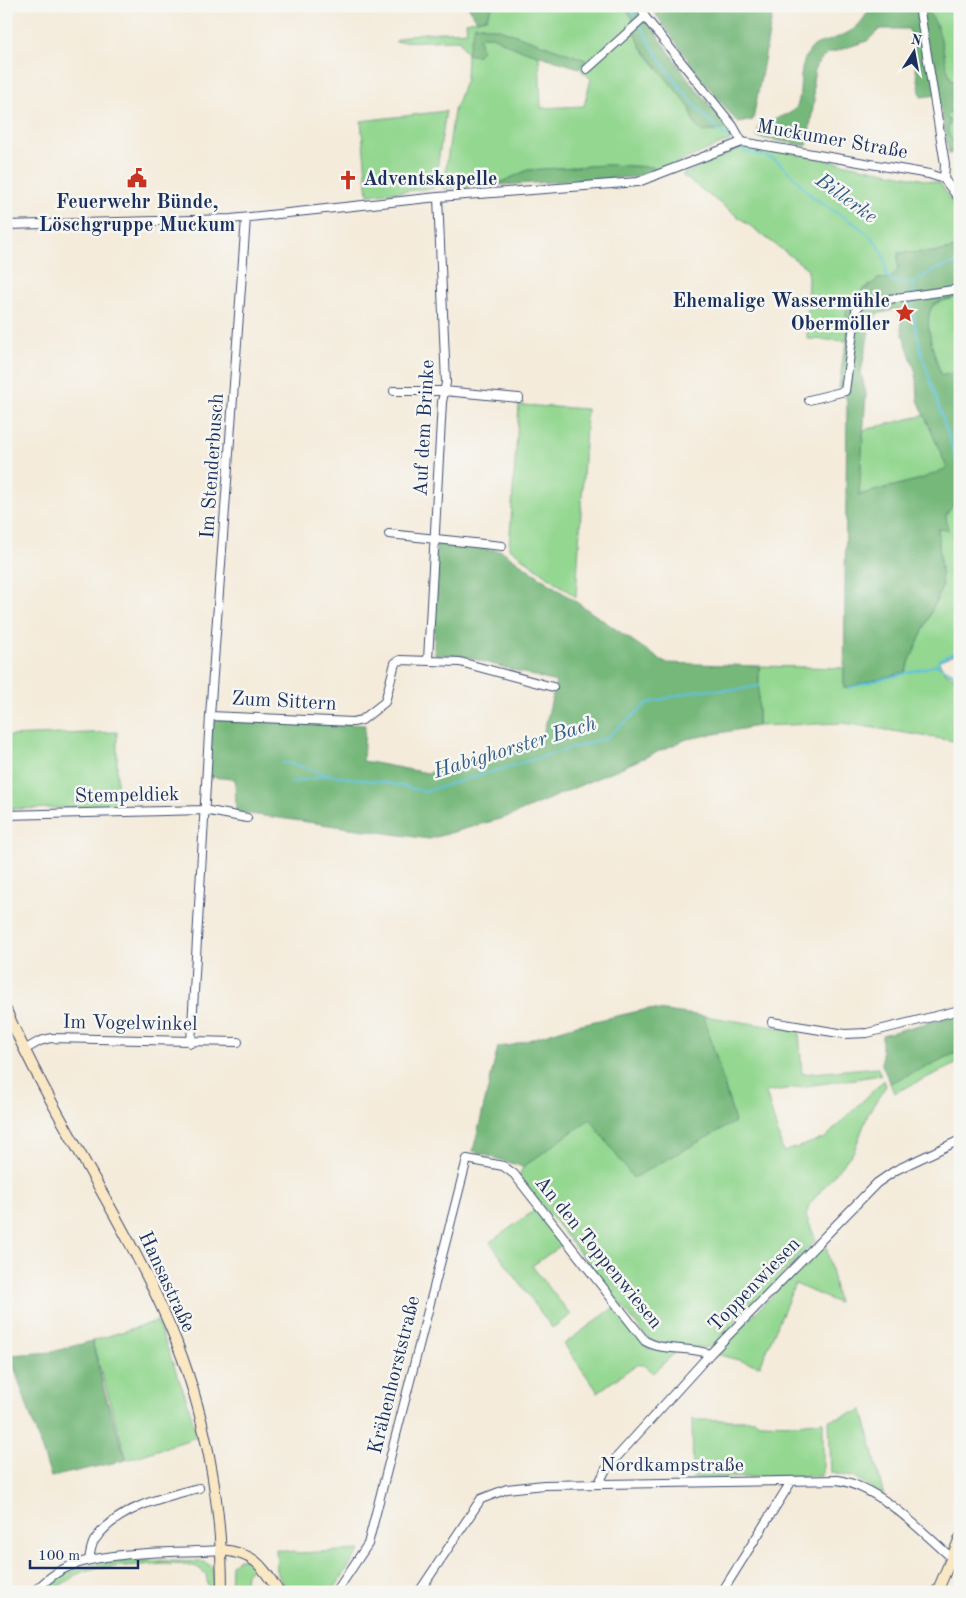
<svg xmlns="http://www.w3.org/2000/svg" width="966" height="1598" font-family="'Old Standard TT',serif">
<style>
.green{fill:#93d790;stroke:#578377;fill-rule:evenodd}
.forest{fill:#76b87a;stroke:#48746c;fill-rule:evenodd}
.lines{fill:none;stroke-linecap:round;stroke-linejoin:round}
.stream{stroke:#5fc2dd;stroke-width:2}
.street-casing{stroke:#3c4b71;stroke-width:10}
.secondary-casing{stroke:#3c4b71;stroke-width:12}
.street{stroke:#fff;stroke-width:8}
.secondary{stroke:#fae7c3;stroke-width:10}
.labels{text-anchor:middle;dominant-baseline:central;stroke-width:5;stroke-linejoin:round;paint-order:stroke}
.street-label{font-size:20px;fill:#1b2f5e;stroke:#f6f6f2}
.poi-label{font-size:20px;font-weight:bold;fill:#1b2f5e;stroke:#f6f6f2;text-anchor:start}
.water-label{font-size:21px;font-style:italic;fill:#2f5b84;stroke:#f6f6f2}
</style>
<rect width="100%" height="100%" fill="#f6f6f2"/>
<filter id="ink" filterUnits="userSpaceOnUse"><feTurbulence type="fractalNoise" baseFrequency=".02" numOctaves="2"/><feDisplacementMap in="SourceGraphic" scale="10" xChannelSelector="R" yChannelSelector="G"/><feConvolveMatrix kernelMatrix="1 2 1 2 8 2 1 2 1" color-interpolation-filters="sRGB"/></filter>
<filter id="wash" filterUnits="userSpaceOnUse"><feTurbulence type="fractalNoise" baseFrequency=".0096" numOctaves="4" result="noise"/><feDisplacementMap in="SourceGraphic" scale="20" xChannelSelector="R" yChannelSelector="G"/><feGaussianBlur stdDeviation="1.12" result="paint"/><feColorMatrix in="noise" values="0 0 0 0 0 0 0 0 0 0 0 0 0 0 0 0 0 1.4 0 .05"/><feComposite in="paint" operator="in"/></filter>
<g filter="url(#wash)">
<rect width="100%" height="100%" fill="#f4ebda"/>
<path class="green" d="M493 6H625L633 19V27L641 47 690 108 695 125 713 132 729 128 731 140 659 170 653 167 606 165 528 170 504 181 483 186 443 189 454 111 466 79 467 54 459 40 395 42C408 30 449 33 467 31L466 22 486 18ZM476 25 499 29 586 60 579 68 591 79 584 106 541 108 539 54C531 52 523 50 516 48 504 44 492 29 479 39L480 43Z
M923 6H960V83L952 81 947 72 942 43Z
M446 111 434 188 368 195 361 121Z
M950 112 960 114V150C952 139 945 136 950 122L946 116Z
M757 146 940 183C955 206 960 220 960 247L937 252 898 253V270L891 278 878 279 859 293 847 310 848 341 807 339 808 269 682 175 742 147Z
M960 296V371L941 376C936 359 920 319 934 305 939 300 952 299 960 296Z
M519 405 587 409 576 597 509 548Z
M925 415 948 468 921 479 859 495 863 430Z
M959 494 960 652 938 661 946 673 960 680V742L844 723 758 726 759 666 844 668V688L905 672 942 587 938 529Z
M117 732V807L6 809V736Z
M704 1016 799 1031 802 1074 877 1067 881 1075 766 1092 783 1152 825 1138 884 1080 886 1086 869 1112 854 1151 809 1205 806 1216 816 1240 712 1347C692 1348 667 1347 649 1340L519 1176 523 1167 590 1118 735 1122Z
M960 1051V1062L894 1093 890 1083Z
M538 1208 563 1244 532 1266 571 1315 552 1328 490 1242Z
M825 1240 838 1303 795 1284 760 1366 716 1354Z
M613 1308 647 1348 676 1352 653 1373 643 1365 637 1364 598 1392 564 1344Z
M157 1321 188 1403 197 1437 127 1460 92 1341Z
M863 1410 884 1497 857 1478 831 1473 829 1420Z
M692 1420H755L759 1423 798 1424 823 1421V1472L821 1476 693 1478Z
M276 1549 298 1553 360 1550 332 1592H289L277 1573Z
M239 1559H245L257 1568H252L246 1574 244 1592H230L231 1565Z
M133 1560 205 1562 213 1568 214 1592H209L206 1574C203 1572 200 1569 197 1567 181 1561 103 1566 85 1571 70 1576 57 1592 41 1592 69 1566 97 1563 133 1560Z"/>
<path class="forest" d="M468 6H493L486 18 477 20Z
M625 6H637L689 80 729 128 703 132 695 125 690 108 641 47 633 27V19Z
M650 6H774L753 120 738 123 701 78Z
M871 6C885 6 904 3 917 7 946 14 940 60 952 81L960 83V114L950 112 946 116 950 122C944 137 954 139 960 151L949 154 938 95 921 97 909 29H880L867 41 827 54 816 65 813 81 814 101 807 146 757 137 759 125C767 121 788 116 794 110 806 99 793 65 814 46 818 43 824 42 828 41 852 32 859 29 871 6Z
M475 25 499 29 586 60 579 68 515 48 492 36H483L479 39 482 50 477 56 467 54Z
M606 165 653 167 659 170 634 177 483 186 504 181 528 170Z
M960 247V296C953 299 943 300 936 303 918 314 937 360 941 376L960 371V495L946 515 948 530 938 529 942 587 905 672 844 688 847 402 844 391 839 388 843 356 848 341 846 311 859 293 878 279 891 278 898 270V253L937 252ZM898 309 903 335 916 373 918 400 947 468 921 479 859 495 866 394 861 372 869 332 877 314Z
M436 542 502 551 665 663 759 666 758 726 687 739 510 816 429 839 236 812 235 779 209 777 212 721 226 718 365 725 363 761 428 773 541 743 556 682 460 655H436L434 650Z
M648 1009 704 1016 735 1122 633 1178 590 1119 523 1167 473 1151 498 1047 513 1045 573 1026Z
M960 1014V1051L890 1083 882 1065V1035Z
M92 1341 104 1390 126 1460 51 1477 10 1355 52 1352Z"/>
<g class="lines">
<path class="stream" d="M629 6 634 16
M641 27C661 66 696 111 729 139
M741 149C751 157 766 153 777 161 790 171 800 185 812 196 841 220 889 231 886 276L897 283H913
M913 294V283C928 273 941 265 960 263
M913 299V316L922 355 960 471
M960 650 940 659 937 665 960 677
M848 688 937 665
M282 763C299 763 313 772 330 775 362 781 393 781 424 792L606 738 648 703 699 690H736L759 686
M290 783 329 775"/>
</g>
</g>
<g filter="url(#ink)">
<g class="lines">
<defs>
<path id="street" d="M641 6 645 17 733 126 742 142
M919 6 945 164 944 179
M587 69 645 17
M6 225 231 219 438 197 638 182 742 142 929 174 944 179 960 200
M394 391H444L519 398
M809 400 845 391 856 310 861 303 960 289
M389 534 502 546
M428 660 442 402 446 383 438 197
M210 716 246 218
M6 815 204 810 247 818
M772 1022 845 1034 867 1033 960 1010
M191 1043 210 716 353 722 362 720 385 702 395 663 400 660 460 662 553 687
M24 1050 40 1041 51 1038 238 1042
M599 1483 606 1469 710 1354 877 1183 896 1170 960 1140
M89 1560C90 1554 91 1546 94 1541 116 1508 163 1497 199 1488
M34 1592C44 1582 55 1572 68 1567 106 1550 179 1553 222 1550
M336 1592 368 1544 467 1159 503 1166 514 1174 645 1341C665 1352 690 1346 710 1354
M419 1592 481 1499 507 1489 544 1485 838 1480C885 1489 924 1535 960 1565
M722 1592 791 1482"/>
<path id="secondary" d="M6 1010C54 1119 123 1217 170 1326 205 1409 222 1502 222 1592
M222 1550C256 1554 261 1565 279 1592
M937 1592 960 1538"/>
</defs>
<use href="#street" class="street-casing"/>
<use href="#secondary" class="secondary-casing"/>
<use href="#street" class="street"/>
<use href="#secondary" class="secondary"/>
</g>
</g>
<defs>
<symbol id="civic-bare" viewBox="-9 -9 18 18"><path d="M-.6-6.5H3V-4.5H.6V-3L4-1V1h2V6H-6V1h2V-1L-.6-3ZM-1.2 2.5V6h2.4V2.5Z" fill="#c8321e" stroke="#f6f6f2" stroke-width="2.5" paint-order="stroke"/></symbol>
<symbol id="church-bare" viewBox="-9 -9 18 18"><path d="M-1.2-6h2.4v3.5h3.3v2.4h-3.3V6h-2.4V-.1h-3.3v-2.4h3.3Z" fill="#c8321e" stroke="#f6f6f2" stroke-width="2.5" paint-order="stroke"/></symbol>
<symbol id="sight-bare" viewBox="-9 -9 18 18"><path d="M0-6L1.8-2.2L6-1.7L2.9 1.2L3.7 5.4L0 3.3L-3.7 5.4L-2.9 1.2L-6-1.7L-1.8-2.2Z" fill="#c8321e" stroke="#f6f6f2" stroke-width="2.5" paint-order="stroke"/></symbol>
</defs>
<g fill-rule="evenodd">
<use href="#civic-bare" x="123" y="164" width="28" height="28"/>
<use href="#church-bare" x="334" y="166" width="28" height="28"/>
<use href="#sight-bare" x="891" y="299" width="28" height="28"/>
</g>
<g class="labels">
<g class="street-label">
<text transform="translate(832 140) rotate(10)">Muckumer Straße</text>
<text transform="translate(425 428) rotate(-87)">Auf dem Brinke</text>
<text transform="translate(213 466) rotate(-86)">Im Stenderbusch</text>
<text transform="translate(284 702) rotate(3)">Zum Sittern</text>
<text transform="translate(127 796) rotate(-1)">Stempeldiek</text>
<text transform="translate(130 1024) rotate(1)">Im Vogelwinkel</text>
<text transform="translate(598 1253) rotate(51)">An den Toppenwiesen</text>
<text transform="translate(166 1282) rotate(65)">Hansastraße</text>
<text transform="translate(755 1285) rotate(-46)">Toppenwiesen</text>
<text transform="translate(395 1375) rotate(-76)">Krähenhorststraße</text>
<text x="672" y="1466">Nordkampstraße</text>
</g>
<g class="poi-label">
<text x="363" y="180">Adventskapelle</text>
<text x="137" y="203" text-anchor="middle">Feuerwehr Bünde,<tspan x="137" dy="23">Löschgruppe Muckum</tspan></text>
<text x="890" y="302" text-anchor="end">Ehemalige Wassermühle<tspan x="890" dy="23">Obermöller</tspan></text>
</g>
<g class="water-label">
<text transform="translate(846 199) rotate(36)">Billerke</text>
<text transform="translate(515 748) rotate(-17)">Habighorster Bach</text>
</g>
</g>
<rect width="966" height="1598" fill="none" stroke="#f6f6f2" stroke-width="25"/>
<g transform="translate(914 52) rotate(11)" stroke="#f6f6f2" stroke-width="4" paint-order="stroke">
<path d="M0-4L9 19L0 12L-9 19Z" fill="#1b2f5e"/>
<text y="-8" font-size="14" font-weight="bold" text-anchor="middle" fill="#1b2f5e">N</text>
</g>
<path d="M30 1560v8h108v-8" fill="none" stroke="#1b2f5e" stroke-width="2.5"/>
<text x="38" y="1560" font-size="15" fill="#1b2f5e" stroke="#f6f6f2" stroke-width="4" paint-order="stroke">100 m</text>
</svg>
